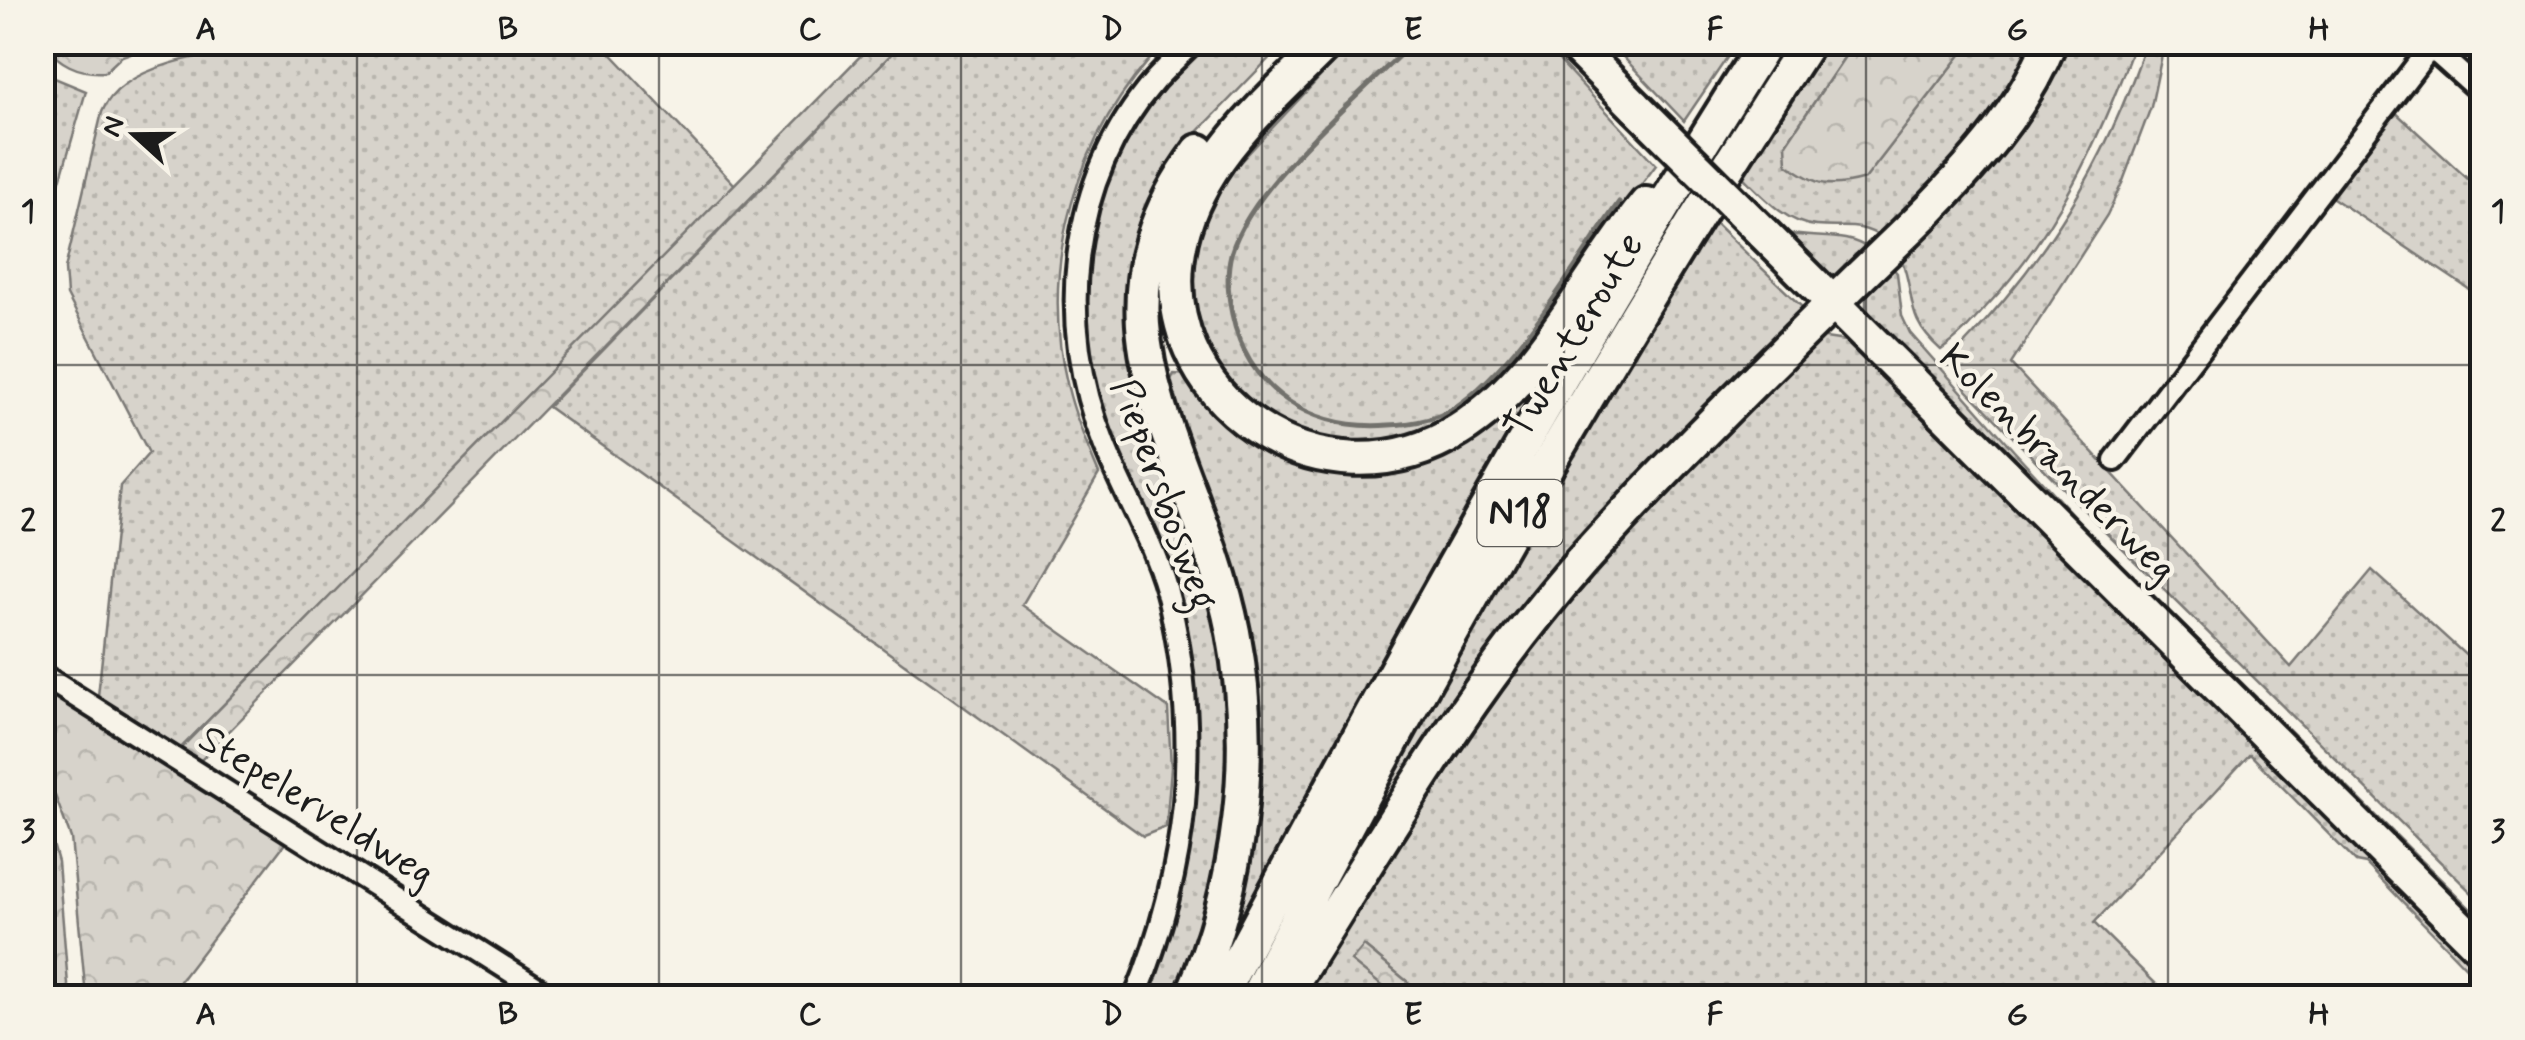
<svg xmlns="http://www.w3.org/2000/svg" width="2525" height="1040" font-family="Mynerve,sans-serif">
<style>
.grass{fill:url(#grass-dots);stroke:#7a7874;stroke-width:2.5}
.forest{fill:url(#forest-crowns);stroke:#7a7874;stroke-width:2.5}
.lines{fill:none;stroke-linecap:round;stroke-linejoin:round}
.stream{stroke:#72716c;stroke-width:5}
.minor-casing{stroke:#1c1c1c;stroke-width:28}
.primary-casing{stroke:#1c1c1c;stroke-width:40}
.trunk-casing{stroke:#1c1c1c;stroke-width:40}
.minor{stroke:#f7f3e8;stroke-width:20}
.primary{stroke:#f7f3e8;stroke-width:32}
.trunk{stroke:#f7f3e8;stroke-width:32}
.primary-bridge-casing{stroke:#1c1c1c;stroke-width:40;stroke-linecap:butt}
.primary-bridge{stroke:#f7f3e8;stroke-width:32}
.grid{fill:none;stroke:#1c1c1c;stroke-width:2.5;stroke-opacity:0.55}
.labels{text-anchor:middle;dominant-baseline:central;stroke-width:9;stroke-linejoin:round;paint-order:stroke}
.shield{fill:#f7f3e8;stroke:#5e5c59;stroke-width:2.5}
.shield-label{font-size:38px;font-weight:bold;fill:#1c1c1c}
.street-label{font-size:40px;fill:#1c1c1c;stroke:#f7f3e8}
.neatline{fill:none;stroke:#1c1c1c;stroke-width:4}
.grid-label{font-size:32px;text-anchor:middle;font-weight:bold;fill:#1c1c1c}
</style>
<defs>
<pattern id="grass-dots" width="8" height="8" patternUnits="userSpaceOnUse" patternTransform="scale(2.5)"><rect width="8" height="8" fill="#d7d3cb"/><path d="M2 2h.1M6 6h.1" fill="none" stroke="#b8b5ae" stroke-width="1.8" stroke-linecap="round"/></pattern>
<pattern id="forest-crowns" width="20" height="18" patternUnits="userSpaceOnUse" patternTransform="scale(2.5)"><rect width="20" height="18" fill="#d7d3cb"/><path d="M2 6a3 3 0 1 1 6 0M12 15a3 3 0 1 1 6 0" fill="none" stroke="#b8b5ae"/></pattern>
</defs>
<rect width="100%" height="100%" fill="#f7f3e8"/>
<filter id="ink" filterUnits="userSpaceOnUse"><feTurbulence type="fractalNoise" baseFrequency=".01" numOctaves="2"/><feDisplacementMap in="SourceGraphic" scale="20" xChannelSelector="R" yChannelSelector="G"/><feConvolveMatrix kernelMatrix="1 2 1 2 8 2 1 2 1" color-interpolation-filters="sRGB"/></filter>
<g filter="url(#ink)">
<path class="grass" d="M296 43H601L735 185 181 748 98 696 120 486 149 453 67 295 65 269 102 112C125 55 241 51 296 43Z
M902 43H1165C1076 133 1038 264 1068 388 1075 417 1087 446 1099 474L1022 605 1168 708 1171 768 1166 827 1143 836 548 407Z
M1202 43H1284L1194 136 1141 241 1234 723 1225 866 1183 997H1143L1172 920 1191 830 1195 746 1190 678 1097 410 1080 311 1094 216 1111 170 1150 102Z
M1352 43H1543L1656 165 1496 381 1441 426 1385 444H1329L1282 428 1217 371 1196 327 1192 281 1200 233 1229 174Z
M1610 43H1737L1684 121Z
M1823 43H1854L1786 144 1865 179 1970 43H2041L2013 91 1886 239C1854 221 1849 229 1816 226 1784 223 1759 192 1737 171Z
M2055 43H2135C2099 140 2057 232 1985 308 1971 324 1958 339 1941 350 1903 316 1917 299 1901 258Z
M2146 43H2164V45L2151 107 2123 181 2107 215 2011 364 2291 667 2372 570 2482 670V859L2477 867 2482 873V903L2089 515 1966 389 1953 366 1956 353C2046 260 2105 166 2146 43Z
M43 67 52 77 86 91 43 239Z
M2392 109 2482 192V298L2330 196Z
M1711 219 1802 307 1803 317 1625 501 1278 992 1463 633Z
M1782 232C1813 241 1844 230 1871 250L1831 280Z
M1885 259 1897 273 1902 316 1910 333 2014 451 2086 529 2482 920V933L1866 313V284Z
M1819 337 1845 341 1933 423 2482 964V984L2366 864 2356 862 2250 754 2094 923 2157 985 2144 997H1426L1364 946 1352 961 1396 997 1289 998 1549 608Z
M1570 342 1221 963 1252 757 1167 388 1174 374 1192 375 1232 417 1415 463Z"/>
<path class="forest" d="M874 42 902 43 201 760 181 748Z
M42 43 43 42 159 43 122 56 105 72C77 74 59 63 42 43Z
M1854 43H1970L1865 179C1829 189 1817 186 1787 164L1786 144Z
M42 687 286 842 168 997H86L71 838 43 764Z
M42 805 58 862 69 997H43Z
M1364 946 1426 997H1396L1351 961Z"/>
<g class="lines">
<path class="stream" d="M1413 42C1361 94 1250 186 1231 254 1226 274 1228 295 1232 314 1248 392 1313 431 1389 425 1410 424 1436 420 1454 408 1516 368 1575 264 1619 202"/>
<defs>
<path id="minor" d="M2115 460 2426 53 2436 52 2482 93
M42 675 553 998
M1135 998C1188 868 1201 741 1170 604 1157 547 1125 498 1104 444 1055 323 1068 181 1155 80 1167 67 1180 55 1193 42"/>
<path id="primary" d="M1571 42 1636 107
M1762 232 2482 949"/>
<path id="trunk" d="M1328 42C1271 100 1200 157 1181 240 1145 400 1324 515 1459 430 1542 378 1586 278 1646 204
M1191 998C1240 884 1257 755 1233 632 1199 456 1069 325 1199 151
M1219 998C1390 674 1569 351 1766 42
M1256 998C1425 671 1607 350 1808 42
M1283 998C1377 850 1465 693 1581 562 1663 470 1752 383 1839 297 1914 222 2010 144 2050 42"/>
</defs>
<use href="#minor" class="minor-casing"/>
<use href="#primary" class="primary-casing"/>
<use href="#trunk" class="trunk-casing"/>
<use href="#minor" class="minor"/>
<use href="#primary" class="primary"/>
<use href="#trunk" class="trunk"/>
<defs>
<path id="primary-bridge" d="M1636 107 1762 232"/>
</defs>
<use href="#primary-bridge" class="primary-bridge-casing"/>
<use href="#primary-bridge" class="primary-bridge"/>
</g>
</g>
<path class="grid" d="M357 42V998M659 42V998M961 42V998M1262 42V998M1564 42V998M1866 42V998M2168 42V998M42 365H2482M42 675H2482"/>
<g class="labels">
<rect class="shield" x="1477.5" y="480" width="85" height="66" rx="8"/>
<g class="shield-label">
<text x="1520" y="513">N18</text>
</g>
<g class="street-label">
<text transform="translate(1575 336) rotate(-59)">Twenteroute</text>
<text transform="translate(2057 464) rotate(45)">Kolenbranderweg</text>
<text transform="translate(1163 495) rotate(70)">Piepersbosweg</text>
<text transform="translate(316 807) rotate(32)">Stepelerveldweg</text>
</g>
</g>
<rect width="2525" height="1040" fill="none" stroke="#f7f3e8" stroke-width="110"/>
<g transform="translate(135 135) rotate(291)" stroke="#f7f3e8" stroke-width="8" paint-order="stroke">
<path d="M0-8L18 38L0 25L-18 38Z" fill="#1c1c1c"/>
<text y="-15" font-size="28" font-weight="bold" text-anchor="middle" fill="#1c1c1c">N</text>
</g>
<rect x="55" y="55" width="2415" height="930" class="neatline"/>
<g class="grid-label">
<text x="206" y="39">A</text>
<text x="508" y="39">B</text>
<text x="810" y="39">C</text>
<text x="1112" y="39">D</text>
<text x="1413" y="39">E</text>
<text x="1715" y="39">F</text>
<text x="2017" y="39">G</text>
<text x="2319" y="39">H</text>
<text x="28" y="221">1</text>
<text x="2498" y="221">1</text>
<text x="28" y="531">2</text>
<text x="2498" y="531">2</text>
<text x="28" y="841">3</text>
<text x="2498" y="841">3</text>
<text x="206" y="1024">A</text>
<text x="508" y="1024">B</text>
<text x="810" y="1024">C</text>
<text x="1112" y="1024">D</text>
<text x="1413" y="1024">E</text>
<text x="1715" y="1024">F</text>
<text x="2017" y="1024">G</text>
<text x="2319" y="1024">H</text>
</g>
</svg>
